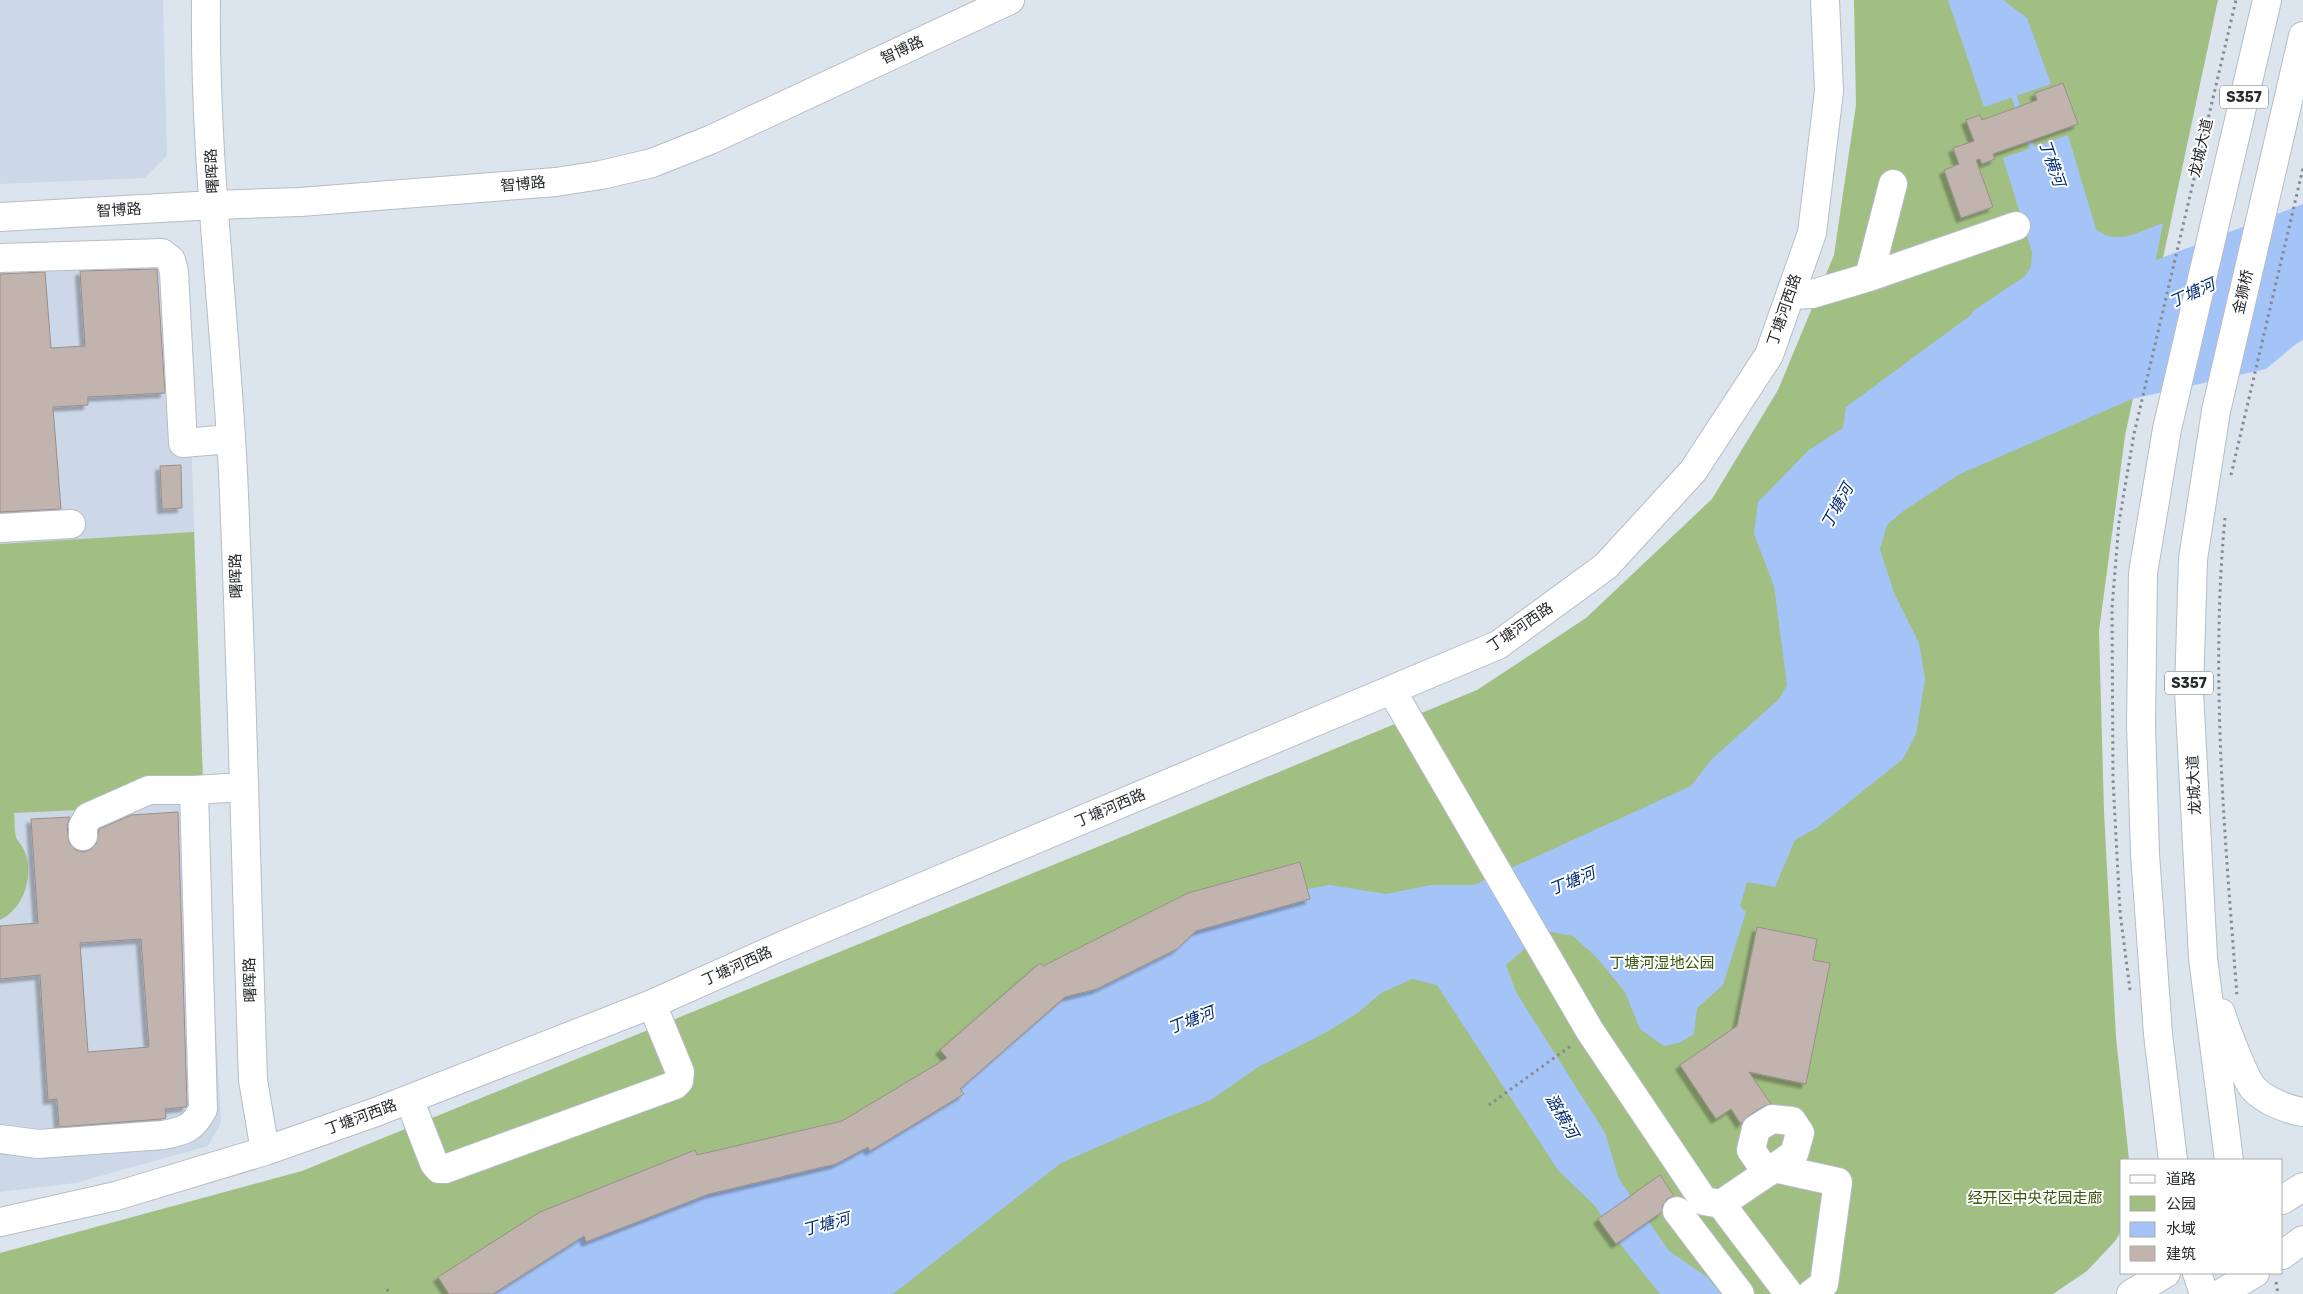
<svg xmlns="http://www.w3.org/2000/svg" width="2303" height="1294" font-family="Rubik,'Noto Sans SC',sans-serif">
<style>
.built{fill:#ccd8e8}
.green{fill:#a1be83}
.water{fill:#a4c4f8}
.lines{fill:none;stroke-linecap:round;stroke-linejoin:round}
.stream{stroke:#a4c4f8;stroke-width:5.5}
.building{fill:#c1b4af;stroke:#9b8e89;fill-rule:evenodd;filter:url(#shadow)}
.minor-casing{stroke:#b5bdc7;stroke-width:30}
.major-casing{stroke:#b5bdc7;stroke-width:30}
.path{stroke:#848a91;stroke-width:3;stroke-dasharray:2.5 4;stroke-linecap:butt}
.minor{stroke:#fff;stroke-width:28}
.major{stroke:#fff;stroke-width:28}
.labels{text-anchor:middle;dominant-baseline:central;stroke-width:4;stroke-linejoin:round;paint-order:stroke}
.shield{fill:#fff;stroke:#686a6d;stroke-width:1}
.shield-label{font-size:14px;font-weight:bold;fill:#272a2e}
.street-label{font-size:15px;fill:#272a2e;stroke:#fff}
.park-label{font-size:15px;fill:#375507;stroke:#fff}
.water-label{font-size:16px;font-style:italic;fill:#002b72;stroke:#fff}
</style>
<defs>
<filter id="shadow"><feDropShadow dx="-4.5" dy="4.5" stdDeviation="1" flood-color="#0004"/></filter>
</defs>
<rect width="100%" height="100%" fill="#dce4ee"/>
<path class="built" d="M0 0H163L167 155 145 178 0 184Z
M174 244 185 262 203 781 221 1123 208 1146 75 1183 0 1192V251Z"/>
<path class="green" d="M1854 0H2218L2125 436 2099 631 2104 812 2116 1037 2129 1160H2122V1229L2116 1240 2087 1271 2053 1294H0V1253L302 1171 1112 841 1477 690 1586 618 1712 499 1778 390 1834 255 1856 105Z
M194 532 203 781 79 810 14 813C15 821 14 830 16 837 17 841 22 845 24 850 35 875 24 909 0 920V544Z"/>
<path class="water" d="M1948 0H2003L2027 18 2051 84 1984 107Z
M2068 135 2096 229C2116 247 2140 231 2163 223L2156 260 2303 204V340L2296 344 2266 369 2132 399 1958 475 1902 512 1887 525 1880 549 1894 593 1919 643 1925 679 1916 734 1903 759 1818 827 1795 840 1775 887 1747 882 1740 906 1746 912 1723 985 1697 1008 1694 1034 1679 1043 1664 1046 1640 1029 1625 992 1597 958 1573 936 1545 931 1506 965 1516 992 1605 1133 1619 1179 1669 1251 1707 1277 1721 1294H1660L1624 1249 1595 1206 1558 1170 1437 985 1412 979 1381 993 1359 1012 1325 1033 1258 1067 1211 1100 1150 1124 1061 1163 893 1294H493L580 1227 586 1241 860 1134 870 1151 963 1095 959 1087 968 1082 1068 995 1097 989 1177 949 1197 930 1307 889 1330 885 1386 894 1431 885H1474L1691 786 1712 759 1779 699 1787 685 1774 586 1754 534 1758 502 1809 450 1843 428 1846 407 1971 315 1973 311 2025 276 2031 267 2032 252 2003 158Z"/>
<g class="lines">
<path class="stream" d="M2012 91 2020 113
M2027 134 2034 153"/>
</g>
<path class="building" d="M2063 83 2078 124 1993 154 1995 159 1982 164 1980 159 1976 160 1993 207 1961 218 1944 170 1959 164 1953 148 1974 141 1966 120 1980 115 1982 120 2037 100 2035 93Z
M157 269 165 393 88 397V405L53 407 61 509 0 512V274L45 272 51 348 85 346 80 271Z
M181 465 182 508 162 509 160 466Z
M178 812 187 1105 186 1107 165 1109 166 1118 161 1119 59 1127 57 1099 48 1100 40 975 0 979V926L38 923 31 819 70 817 67 826 69 843 76 850 83 852 90 850 96 844 99 829 131 815ZM141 939 149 1047 88 1052 80 943Z
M1300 862 1310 899 1196 931 1177 949 1097 989 1065 997 960 1089 964 1094 870 1151 868 1147 836 1164 709 1194 586 1242 584 1236 493 1294H449L438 1277 540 1212 695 1150 697 1155 842 1121 947 1058 940 1050 1040 963 1043 966 1188 893Z
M1757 927 1817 939 1813 960 1830 963 1806 1084 1749 1072 1771 1104 1764 1106 1748 1116 1741 1124 1731 1109 1716 1119 1680 1065 1737 1026Z
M1660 1175 1674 1196 1667 1199 1663 1205 1662 1212 1616 1244 1598 1219Z"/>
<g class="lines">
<defs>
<path id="minor" d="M206 0C204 157 225 315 233 472 242 674 246 877 253 1080L265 1151
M0 217 214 205 300 202 556 182 601 175 652 163 710 140 1010 0
M0 258 162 253 171 260 174 272 183 443 230 439
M1869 277 1893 184
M1790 295 1812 294 1869 277 2016 226
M0 528 71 524
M1392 691 1590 1031 1704 1201 1721 1204 1789 1294
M83 836V826L88 817 149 790H194L243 787
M409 1099 434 1163 439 1169H445L675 1085 679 1081 680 1072 652 1004
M0 1139 38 1144 163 1135C184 1131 193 1129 203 1109L194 790
M1767 1173 1751 1150 1756 1129 1772 1119 1792 1121 1800 1133 1794 1154 1774 1168
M1721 1204 1774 1168 1838 1182 1824 1284 1811 1294
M1677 1211 1740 1294
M0 1222 116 1196 265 1151 376 1112 652 1004 784 945 1498 645 1606 566 1693 471 1769 355 1812 233 1829 91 1825 0"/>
<path id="major" d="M2221 1013C2225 1027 2245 1080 2254 1089 2264 1100 2288 1110 2303 1112
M2173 1160 2158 1034 2145 854 2141 725 2143 573 2167 429 2267 0
M2229 1160 2203 958 2189 691 2193 559 2216 411 2303 36
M2282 1200 2303 1187
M2282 1255 2303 1240
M2197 1273 2204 1294
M2131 1294 2166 1273
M2220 1294 2255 1273"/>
</defs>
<use href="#minor" class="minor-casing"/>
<use href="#major" class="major-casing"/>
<path class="path" d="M2231 475 2303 168
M2225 518C2210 675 2225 838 2237 996
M2130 990 2120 912 2113 780 2112 608 2119 522 2134 434 2236 0
M1489 1105 1572 1045
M2276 1282 2278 1294
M387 1289 389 1294"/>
<use href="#minor" class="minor"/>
<use href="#major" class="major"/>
</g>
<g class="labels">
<g class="shield">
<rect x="2220" y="85.5" width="48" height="23" rx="4"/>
<rect x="2165" y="671.5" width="48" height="23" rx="4"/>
</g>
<g class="shield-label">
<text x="2244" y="97">S357</text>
<text x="2189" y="683">S357</text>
</g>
<g class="street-label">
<text transform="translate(902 50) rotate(-25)">智博路</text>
<text transform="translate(2201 148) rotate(-77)">龙城大道</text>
<text transform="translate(212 171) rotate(-93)">曙晖路</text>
<text transform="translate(523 184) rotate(-5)">智博路</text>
<text transform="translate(119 210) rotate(-3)">智博路</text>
<text transform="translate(2243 292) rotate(-77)">金狮桥</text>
<text transform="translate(1784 310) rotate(-71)">丁塘河西路</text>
<text transform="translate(236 576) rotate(-92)">曙晖路</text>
<text transform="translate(1520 627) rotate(-34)">丁塘河西路</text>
<text transform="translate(2194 785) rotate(-93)">龙城大道</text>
<text transform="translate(1110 808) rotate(-23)">丁塘河西路</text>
<text transform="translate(737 966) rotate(-24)">丁塘河西路</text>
<text transform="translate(250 980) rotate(-92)">曙晖路</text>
<text transform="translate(361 1117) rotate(-20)">丁塘河西路</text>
</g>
<g class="park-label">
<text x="1662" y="963">丁塘河湿地公园</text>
<text x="2035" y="1198">经开区中央花园走廊</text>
</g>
<g class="water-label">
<text transform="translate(2052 163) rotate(71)">丁横河</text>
<text transform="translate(2192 293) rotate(-24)">丁塘河</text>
<text transform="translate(1837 506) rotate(-61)">丁塘河</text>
<text transform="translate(1572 881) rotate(-22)">丁塘河</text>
<text transform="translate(1191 1020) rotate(-21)">丁塘河</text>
<text transform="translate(1562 1116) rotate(60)">潞横河</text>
<text transform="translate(826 1224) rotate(-15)">丁塘河</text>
</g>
</g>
<rect x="2120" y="1159" width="162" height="115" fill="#ffffff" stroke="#a9aaab"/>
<rect x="2130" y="1175" width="25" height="8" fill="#ffffff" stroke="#a9aaab"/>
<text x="2166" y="1184" font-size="15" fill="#272a2e">道路</text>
<rect x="2130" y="1196" width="25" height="15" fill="#a1be83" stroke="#a9aaab"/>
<text x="2166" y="1209" font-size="15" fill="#272a2e">公园</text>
<rect x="2130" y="1222" width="25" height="15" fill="#a4c4f8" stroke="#a9aaab"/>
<text x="2166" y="1234" font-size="15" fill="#272a2e">水域</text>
<rect x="2130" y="1246" width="25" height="15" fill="#c1b4af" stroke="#a9aaab"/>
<text x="2166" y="1259" font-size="15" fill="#272a2e">建筑</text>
</svg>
